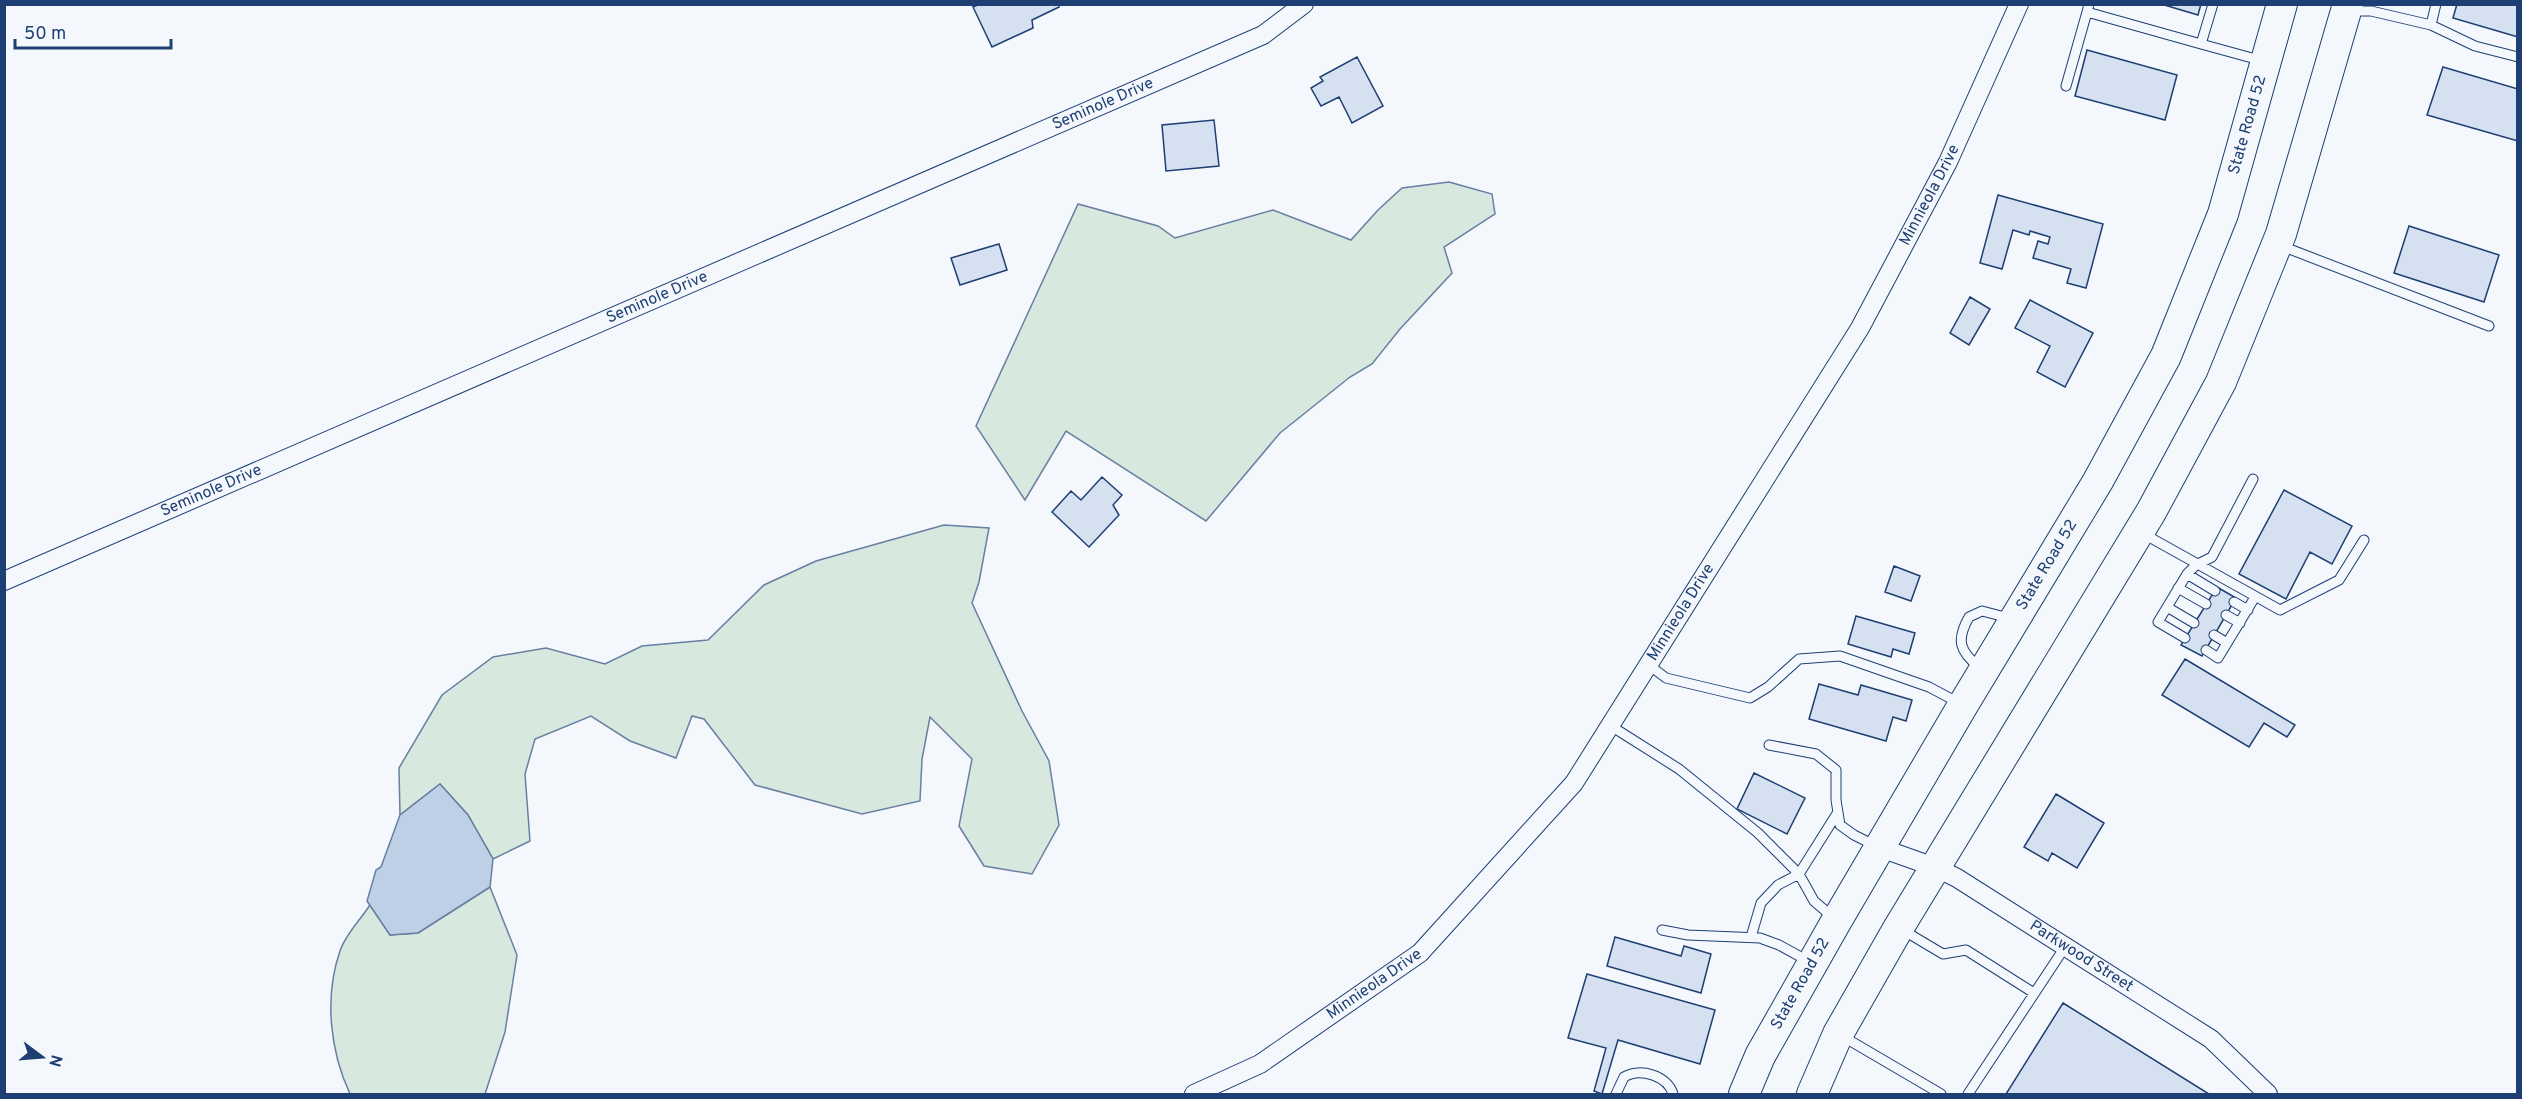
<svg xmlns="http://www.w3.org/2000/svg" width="2522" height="1099" font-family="Overpass,sans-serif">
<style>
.green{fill:#d7e8df;stroke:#687fa3;stroke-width:1.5}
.water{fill:#bed0e5;stroke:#687fa3;stroke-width:1.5}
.building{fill:#d5e0f0;stroke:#1d3f73;stroke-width:1.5}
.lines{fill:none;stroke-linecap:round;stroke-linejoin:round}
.lane-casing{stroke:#1d3f73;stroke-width:11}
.street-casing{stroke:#1d3f73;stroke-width:20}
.primary-casing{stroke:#1d3f73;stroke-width:32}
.lane{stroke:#f4f7fb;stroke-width:9}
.street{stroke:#f4f7fb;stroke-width:18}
.primary{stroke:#f4f7fb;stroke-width:30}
.labels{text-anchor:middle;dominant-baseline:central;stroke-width:4.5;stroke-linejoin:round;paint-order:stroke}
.street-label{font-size:16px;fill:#1d3f73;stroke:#f4f7fb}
</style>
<rect width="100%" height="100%" fill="#f4f7fb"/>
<path class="green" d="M1449 182 1492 194 1495 214 1444 247 1452 273 1400 329 1372 364 1350 377 1280 433 1206 521 1066 431 1025 500 976 426 1078 204 1158 226 1175 238 1273 210 1351 240 1378 210 1402 188Z
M944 525 989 528 979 582 972 603 1022 711 1049 761 1059 825 1032 874 984 866 959 826 972 759 930 717 922 759 920 801 862 814 755 785 704 719 692 716 676 758 630 741 591 716 535 739 525 774 530 841 493 859 468 815 440 784 400 815 399 768 442 695 493 657 546 648 605 664 642 646 708 640 764 585 816 561Z
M490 887 517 955 505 1032 485 1094H350C330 1051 324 997 340 951 345 935 361 919 370 905L390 935 418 933Z"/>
<path class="water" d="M440 784 468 815 493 859 490 887 418 933 390 935 367 901 376 870 381 867 400 815Z"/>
<path class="building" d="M980 4H1058L1059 7 1032 20 1033 28 992 47 973 7Z
M2161 4H2201L2198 15Z
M2457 4H2518V37L2453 18Z
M2087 50 2177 75 2165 120 2075 96Z
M1357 57 1383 106 1352 123 1339 97 1321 106 1311 88 1323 81 1320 77Z
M2443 67 2518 89V141L2427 115Z
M1214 120 1219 166 1166 171 1162 125Z
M1998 195 2103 224 2086 288 2067 283 2071 269 2033 258 2038 241 2048 244 2050 237 2030 231 2029 235 2013 230 2002 269 1980 263Z
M2409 226 2499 255 2484 302 2394 273Z
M999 244 1007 270 960 285 951 258Z
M1970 297 1990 309 1969 345 1950 333Z
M2030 300 2093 333 2065 387 2037 372 2050 346 2015 328Z
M1102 477 1122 495 1113 505 1119 515 1089 547 1052 512 1071 491 1081 500Z
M2284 490 2352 526 2332 564 2310 552 2286 599 2239 574Z
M1894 566 1920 576 1911 601 1885 592Z
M2217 587 2236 598 2202 656 2181 645Z
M1856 616 1915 633 1909 654 1893 649 1891 657 1848 644Z
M2185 659 2295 725 2287 737 2264 723 2249 747 2162 695Z
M1819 684 1858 695 1861 685 1912 700 1906 721 1893 717 1886 741 1809 719Z
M1754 773 1805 798 1787 834 1737 809Z
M2056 794 2104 823 2077 868 2052 853 2048 861 2024 847Z
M1615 937 1681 956 1684 946 1711 954 1701 993 1607 966Z
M1587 974 1715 1010 1700 1064 1618 1040 1602 1094 1594 1091 1606 1048 1568 1038Z
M2063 1003 2209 1094H2006Z"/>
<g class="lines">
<defs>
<path id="lane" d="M2089 4 2087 12 2201 44 2213 4
M2436 4 2431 25 2475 46 2518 57
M2351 11H2371L2431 25
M2201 44 2263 61
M2066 86 2087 12
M2279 245 2489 326
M2142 533 2280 610 2339 580 2364 540
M2187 574 2215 591
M2178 588 2206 604
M2234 602 2248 610
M2167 607 2194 623
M2226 615 2240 623
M2214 635 2227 643
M2185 638 2158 622 2187 574 2196 565 2212 557 2253 479
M2206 650 2218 658 2255 597
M1649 665 1666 678 1750 698 1768 687 1799 659 1840 656 1929 687 1961 704
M1980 668C1959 651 1956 640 1969 617L1982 611 2009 618
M1611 726 1679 769 1758 833 1799 874 1814 901 1835 919
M1769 745 1816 754 1836 770V800L1840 825 1854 835 1876 846
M1901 929 1943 954 1966 950 2034 993
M1662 930 1688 935 1760 938 1779 945 1810 962
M1751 937 1761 903 1778 885 1799 874 1838 812
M1842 1036 1941 1094
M1616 1094 1624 1077C1640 1067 1668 1076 1673 1094
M1968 1094 2065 947"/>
<g id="street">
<path id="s1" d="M4 581 1263 35 1304 4"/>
<path id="s2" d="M1878 847 1937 868 1957 878 2211 1039 2268 1094"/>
<path id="s3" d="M1194 1094 1260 1064 1420 953 1574 783 1860 328 1948 162 2019 4"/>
</g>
<g id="primary">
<path id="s4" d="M1744 1094 1760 1056 1837 920 1963 705 2098 481 2166 356 2223 214 2282 4"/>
<path d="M1812 1094 1838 1034 1899 927 2151 512 2221 382 2281 234 2348 4"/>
</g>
</defs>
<use href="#lane" class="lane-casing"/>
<use href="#street" class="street-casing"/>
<use href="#primary" class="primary-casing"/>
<use href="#lane" class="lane"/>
<use href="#street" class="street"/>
<use href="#primary" class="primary"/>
</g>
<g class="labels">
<g class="street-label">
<text stroke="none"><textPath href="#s1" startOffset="1198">Seminole Drive</textPath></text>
<text stroke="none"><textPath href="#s4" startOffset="1096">State Road 52</textPath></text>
<text stroke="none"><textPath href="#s3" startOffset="1184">Minnieola Drive</textPath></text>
<text stroke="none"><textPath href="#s1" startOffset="712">Seminole Drive</textPath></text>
<text stroke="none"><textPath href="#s1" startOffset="226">Seminole Drive</textPath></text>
<text stroke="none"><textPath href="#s4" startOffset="610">State Road 52</textPath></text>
<text stroke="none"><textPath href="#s3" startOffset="698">Minnieola Drive</textPath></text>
<text stroke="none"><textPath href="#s2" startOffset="232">Parkwood Street</textPath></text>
<text stroke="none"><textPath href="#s3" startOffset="212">Minnieola Drive</textPath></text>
<text stroke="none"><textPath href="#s4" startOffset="124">State Road 52</textPath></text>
</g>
</g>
<rect width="2522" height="1099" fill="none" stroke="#1d3f73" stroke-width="12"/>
<g transform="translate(42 1057) rotate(106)" stroke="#f4f7fb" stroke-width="4.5" paint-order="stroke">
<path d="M0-4.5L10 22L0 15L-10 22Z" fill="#1d3f73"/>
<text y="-9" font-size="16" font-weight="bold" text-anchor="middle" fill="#1d3f73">N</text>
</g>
<path d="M15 39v9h156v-9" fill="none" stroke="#1d3f73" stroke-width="3"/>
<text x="24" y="39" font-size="18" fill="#1d3f73" stroke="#f4f7fb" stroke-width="4.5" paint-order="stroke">50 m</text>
</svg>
